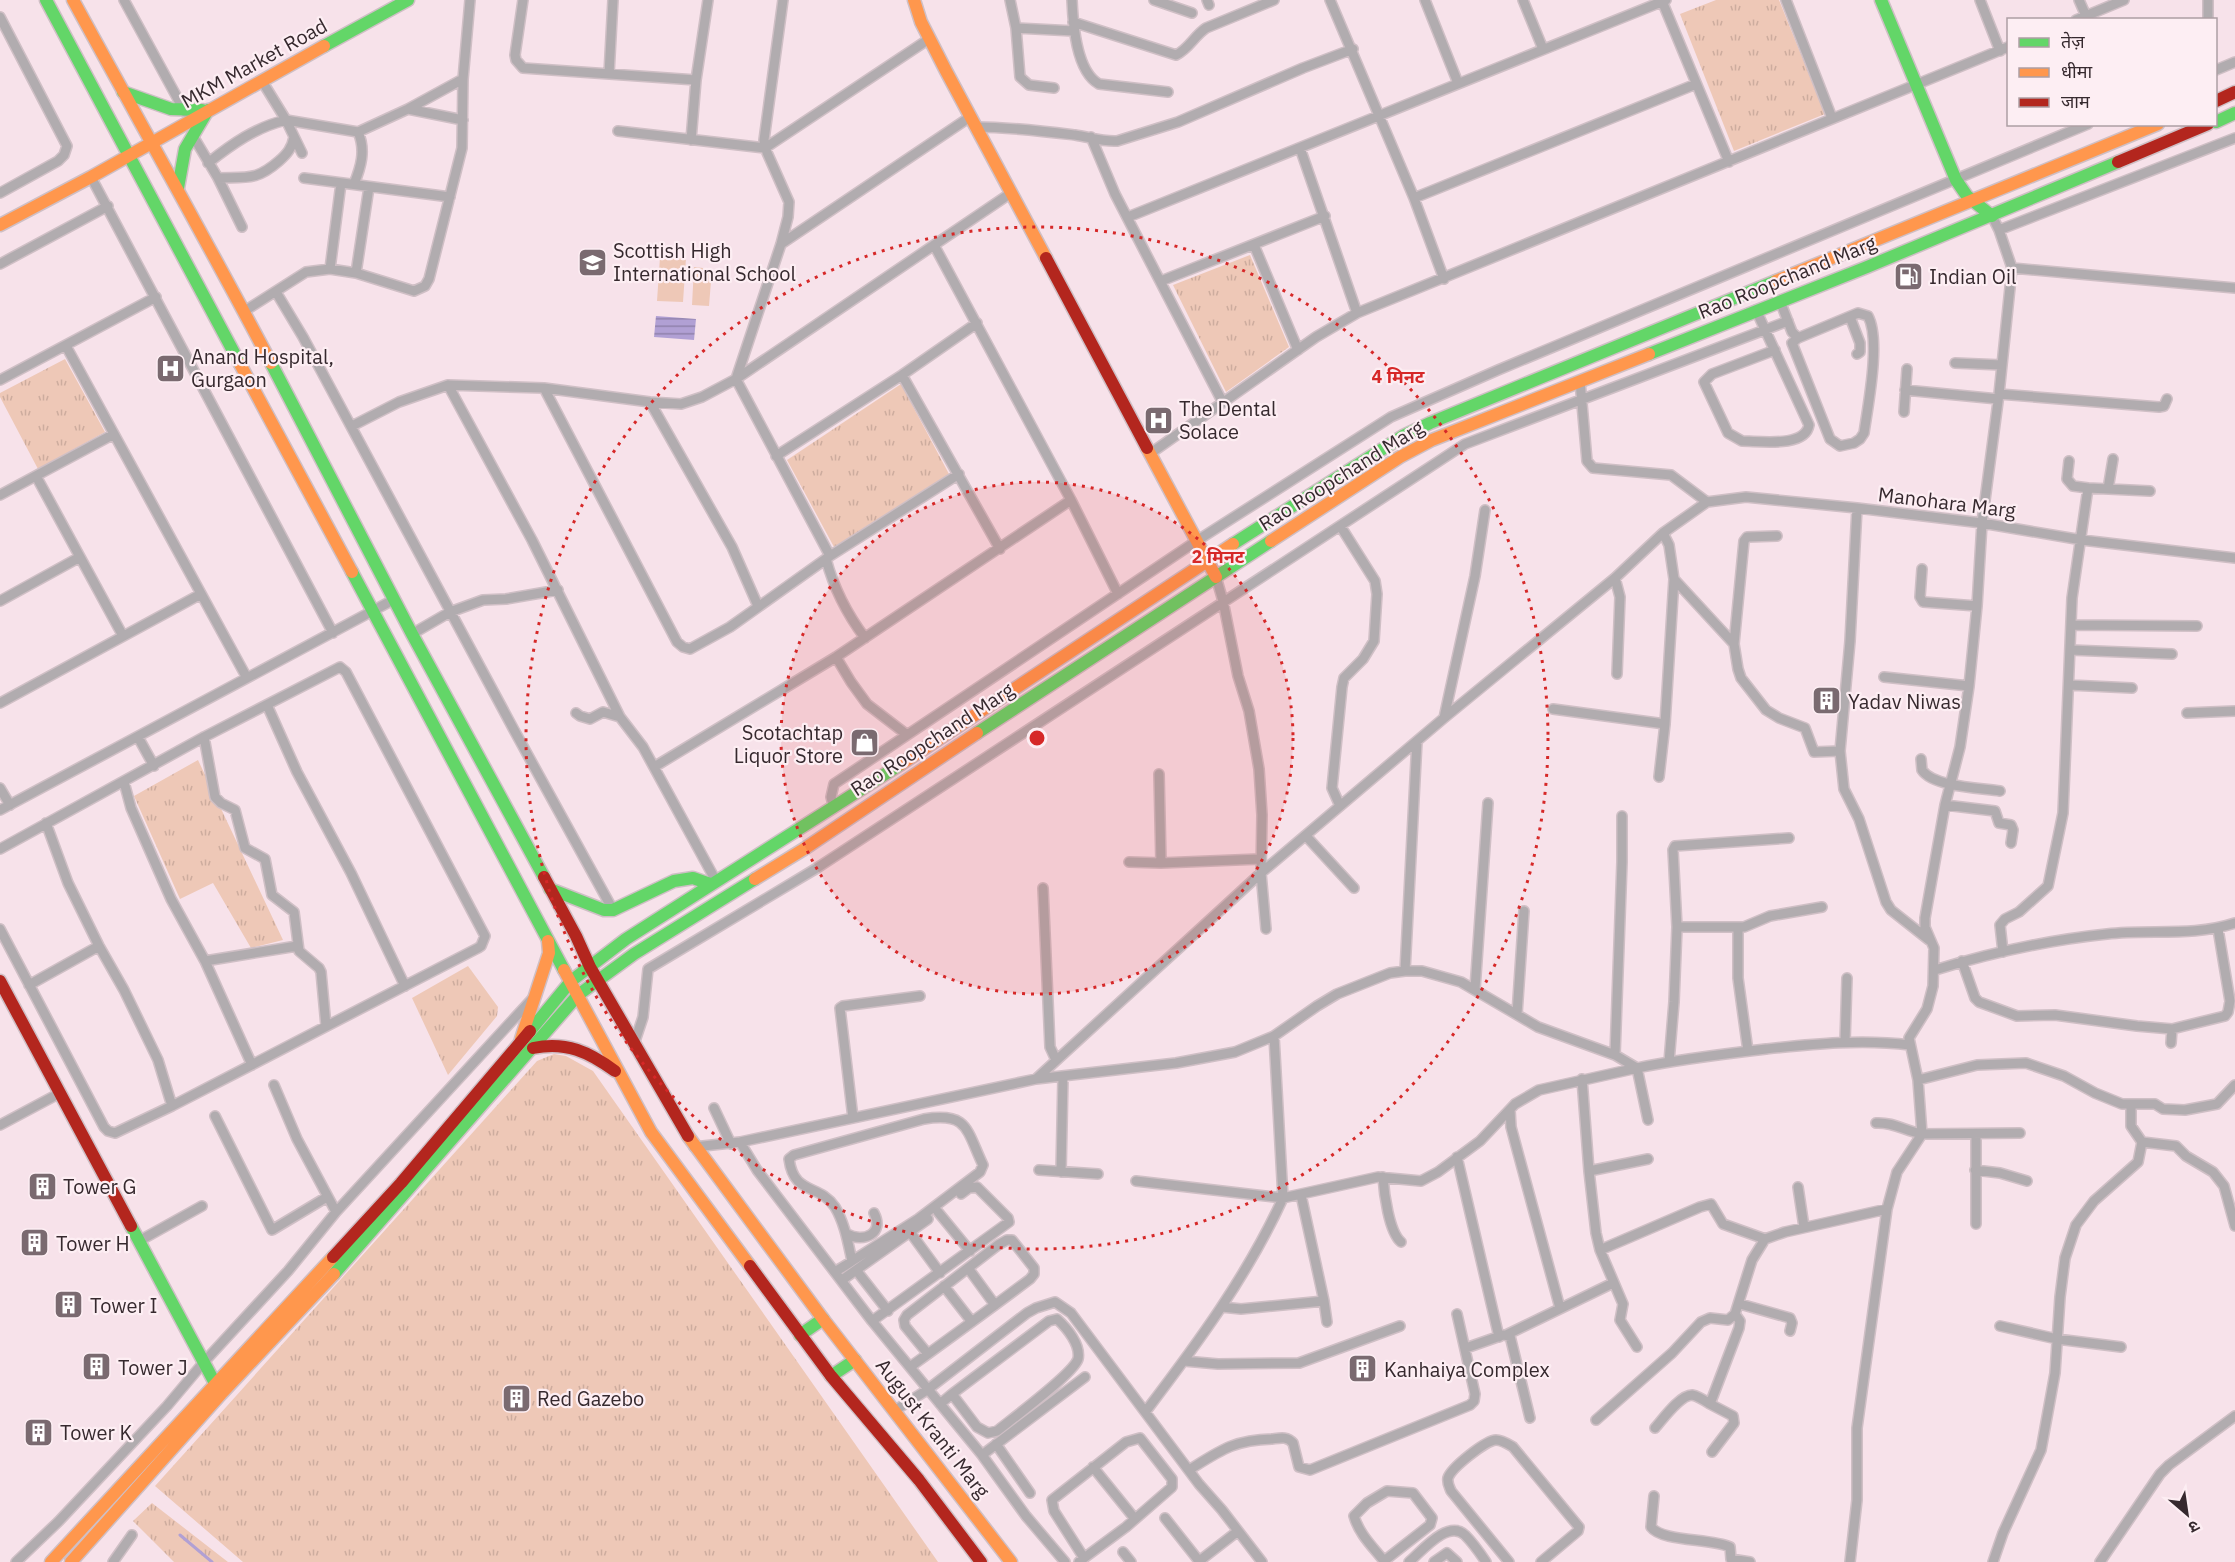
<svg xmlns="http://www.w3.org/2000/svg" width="2235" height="1562" font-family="'IBM Plex Sans','Noto Sans Devanagari',sans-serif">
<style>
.park{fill:url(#park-tufts)}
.pitch{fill:#eec8b7}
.water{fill:url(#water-rules)}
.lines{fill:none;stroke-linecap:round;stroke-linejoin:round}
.stream{stroke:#b1a0d4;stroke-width:3}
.street-casing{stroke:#cfbfc5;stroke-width:12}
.fast-casing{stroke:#cfbfc5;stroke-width:15}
.slow-casing{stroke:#cfbfc5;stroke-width:15}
.jam-casing{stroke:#cfbfc5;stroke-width:15}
.street{stroke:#b1acaf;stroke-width:9}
.fast{stroke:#63d668;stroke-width:12}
.slow{stroke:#ff974d;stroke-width:12}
.jam{stroke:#b3261e;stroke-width:12}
.ring{fill:none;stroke:#d62828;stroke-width:3;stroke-dasharray:3 6}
.labels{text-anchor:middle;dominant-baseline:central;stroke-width:4.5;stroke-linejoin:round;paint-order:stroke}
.street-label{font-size:20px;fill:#36292e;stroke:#fdeef3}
.poi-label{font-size:20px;fill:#36292e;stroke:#fdeef3;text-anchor:start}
.centre{fill:#d62828;stroke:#fdeef3;stroke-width:3}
.ring-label{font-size:18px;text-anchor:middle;font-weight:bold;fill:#d62828;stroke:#fdeef3;stroke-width:4.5;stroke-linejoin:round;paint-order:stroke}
</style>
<defs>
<pattern id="park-tufts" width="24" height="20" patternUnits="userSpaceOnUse" patternTransform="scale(1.5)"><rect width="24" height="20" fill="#eec8b7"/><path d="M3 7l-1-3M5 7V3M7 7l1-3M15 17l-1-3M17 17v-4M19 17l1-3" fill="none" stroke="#cdac9e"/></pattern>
<pattern id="water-rules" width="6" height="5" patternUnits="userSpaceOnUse" patternTransform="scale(1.5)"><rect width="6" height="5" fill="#b1a0d4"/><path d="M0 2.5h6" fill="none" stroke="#9182ac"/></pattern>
</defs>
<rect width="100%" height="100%" fill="#f7e2ea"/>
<path class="park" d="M1716 0H1779L1825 114 1734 151 1680 14Z
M1250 255 1289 347 1226 392 1173 285Z
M65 359 105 432 38 469 0 397V393Z
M901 384 949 474 834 547 787 460Z
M198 760 283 940 251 948 213 883 180 899 134 796Z
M468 966 498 1007 497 1016 448 1075 412 998Z
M554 1054 566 1056 593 1071 938 1562H243L155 1486 537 1061Z
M152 1503 228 1562H174L133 1521Z"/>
<path class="pitch" d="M660 257 686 258 683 302 657 301Z
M694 267 712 269 709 306 692 305Z"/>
<path class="water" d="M656 316 696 319 694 340 654 337Z"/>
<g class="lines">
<path class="stream" d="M180 1535 212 1562"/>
<defs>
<path id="street" d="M124 0 185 112
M523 0 515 55 516 60 523 68 696 80
M783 0 764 140 765 148 789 202 788 217 781 244 736 379 830 556
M1010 0 1016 28 1020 77 1029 85 1054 88
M1072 0C1073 24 1076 71 1099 84L1168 92
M1154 0 1192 13
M1207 0 1209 5
M1330 0 1414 198 1444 279
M1425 0 1458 83
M1523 0 1543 49
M1786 0 1832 118
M1980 0 2000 51
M2079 0 2086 16
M1662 1 1729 162
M0 17 67 146 64 155 58 161 0 193
M2076 20 2124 0
M2208 20V0
M1073 22 1176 55C1189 49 1194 36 1206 28L1274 0
M1016 28 1074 31
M2216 70 2235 62
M609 74 613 0
M262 81 286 120 358 132 408 109 463 79
M408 109 463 120
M976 127C1010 127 1042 131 1075 135 1089 137 1103 142 1117 141L1178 122 1303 68 1353 49
M618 131 765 148 929 39
M193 136 218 178 242 227
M1091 137 1115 194 1223 403
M691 140 696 80 708 0
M1300 148 1357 313
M208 163C232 144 256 127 286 120L302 153
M91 177 333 633
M218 178C247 177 256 181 279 161 287 154 292 148 294 137
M304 178 450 197
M354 184C361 167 366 150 358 132
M1414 198 1696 84
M1128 217 1666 0
M1999 230 2235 138
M781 244 970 117
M934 245 1071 500 1118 594
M1254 245 1298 350
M0 264 108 206
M2012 268 2235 288
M330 269 341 183
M356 273 369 187
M1161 281 1325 216
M276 292 303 337 514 730 613 910
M1780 301 1792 332 1798 338 1858 313 1868 316C1881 340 1868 405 1864 433L1860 439 1854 443 1840 446 1830 439 1792 343 1798 338
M1756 310 1809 425C1805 448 1760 441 1742 441L1728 433 1704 382 1712 374 1775 350
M243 312 306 272 330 269 356 273 414 291 425 286 429 279 462 148 463 79 470 0
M1850 317 1860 343V352L1857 354
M66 346 247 678
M1955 363 2002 365
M902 375 1000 549
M0 380 156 297
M1580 381 1587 461 1593 468 1671 475 1707 502
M448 385 532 540 620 717
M544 388 677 642 683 647 690 649 730 627 830 556 959 474
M1905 390 1998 399
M1999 394 2159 407 2164 406 2167 399
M650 402 732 547 758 606
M1904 412 1907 369
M352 426 399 402 448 385 544 388 650 402 681 404 702 397 736 379 1011 193
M1151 453 1316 337 1357 313 2008 47
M776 456 902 375 977 323
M2069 461 2067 479 2073 486 2088 488 2150 491
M36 476 123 636
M2108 489 2113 459
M0 495 114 434
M1663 533 1669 545 1674 579 1734 644
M1777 536 1747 537 1744 541 1734 644 1738 669 1741 678 1766 710 1779 718 1805 728 1814 752 1840 751 1844 789 1859 819 1886 902 1891 910 1929 940
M826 559C834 589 847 614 865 638
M1922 569 1920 597 1923 602 1977 606
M1216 577 1223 601 1238 676 1249 711 1259 769 1262 815 1261 873 1266 929
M1615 578 1620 597 1617 674
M0 601 80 557
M2071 625 2197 626
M412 634 450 612 483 600 506 599 558 590
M2070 650 2172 654
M836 657 851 682 867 704 906 734
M1884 677 1969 686
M2069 685 2132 688
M0 703 201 594
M267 705 297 772 351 873 405 986
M1553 709 1665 724
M576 713 580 716 590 719 603 712 620 717 643 747 716 881
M2187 713 2235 711
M1444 718 1475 576 1485 510
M138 737 154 766
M204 737 215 797 221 803 235 810 245 848 265 859 272 895 294 912 299 951 319 968 321 972 326 1026
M1840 751 1850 641 1857 508
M1921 759 1922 770C1933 787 1981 788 2000 791
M654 767 836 657 1071 500
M1159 774 1161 863
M1659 777 1665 724 1674 579
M124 782 131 808 171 899 205 961 252 1065
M0 788 10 805
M1945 805 1995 811 1999 823 2011 825 2013 830 2011 843
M1340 806 1332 788 1342 687 1344 678 1363 659 1374 641 1377 594 1375 581 1341 527
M834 808 831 797 834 784 1198 540 1391 417 1498 370 2088 124
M0 810 393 600
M46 823 68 883 99 946 124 990 158 1060 172 1106
M1306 836 1354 888
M0 849 204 737 340 667 346 672 485 936 481 946 478 948 172 1106 115 1133 108 1131 104 1127 0 929
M1129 862 1161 863 1260 859
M1043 888 1050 1047 1056 1060
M1677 927H1744L1770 916 1822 907
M1738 927V978L1748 1051
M2003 952 2000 925 2005 919 2019 912 2048 886 2063 813 2072 598 2088 488
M205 961 297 946
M1962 961 1975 998 1979 1002 2017 1016 2055 1015 2137 1026 2172 1029 2225 1016 2228 1012 2230 1001 2218 929
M1935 970C1990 953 2049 940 2107 934 2150 929 2193 937 2235 923
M1405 971 1417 741
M29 985 99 946
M1475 989 1488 803
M1517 1014 1524 911
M1845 1042 1847 978
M2171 1043 2172 1029
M634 1044 643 1017 648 969 817 868 1465 444 1788 321
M1615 1055 1622 862V816
M1669 1062 1674 1002 1677 927 1673 850 1675 846 1789 838
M1036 1079 1261 873 1444 718 1615 578 1663 533 1707 502 1746 497 1857 508 1982 523 2082 540 2235 558
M1582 1079 1589 1171 1596 1233 1600 1250 1623 1304 1620 1320 1637 1347
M1918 1080 1977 1065 2026 1063 2064 1076 2095 1093 2122 1104H2155L2163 1109 2185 1110 2217 1104 2235 1085
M274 1085 297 1139 336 1212
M714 1108 731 1144
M1510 1110 1511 1127 1560 1308
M215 1116 272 1230 327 1197
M853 1118 840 1008 843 1006 920 996
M1876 1123C1894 1122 1905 1131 1922 1134L2020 1133
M0 1125 60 1093
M1976 1135V1224
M740 1142 757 1170 872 1321 982 1455 1026 1516 1065 1562
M2142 1142 2176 1146 2186 1156 2213 1172 2224 1186 2235 1226
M694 1147 740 1142 1036 1079 1176 1063 1235 1052 1274 1036 1317 1006 1337 994 1390 973 1405 971H1422L1461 982 1538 1027 1615 1055 1637 1068C1680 1059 1723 1054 1766 1049 1814 1044 1861 1039 1910 1045
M1457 1157 1499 1337
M1039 1170 1098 1174
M1975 1170 2000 1173 2027 1181
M1589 1171 1648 1159
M1061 1172 1063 1077
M1383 1177C1384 1193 1389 1232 1401 1242
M1136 1181 1283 1198 1378 1177 1421 1181 1438 1172 1480 1141 1515 1104 1539 1090 1637 1068 1648 1120
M1798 1187 1804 1227
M938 1212 970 1251
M910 1232 940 1273
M847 1234C863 1243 885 1234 874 1213
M139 1241 202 1206
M1600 1250 1700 1207 1711 1204 1723 1224 1765 1239
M968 1268 995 1305
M856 1270 888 1311
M836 1271C841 1268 847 1265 852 1261L918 1219 980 1172 983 1165C966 1129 968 1112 924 1119L794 1155 789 1159C794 1196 819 1183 835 1207 845 1224 848 1243 852 1261
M842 1280 928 1219
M944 1286 972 1322
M1324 1301 1327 1322
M1740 1304 1790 1318 1792 1323 1790 1331
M1222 1307 1241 1309 1324 1301 1301 1195
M872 1321 1009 1222 1008 1218 977 1187 969 1188 961 1194
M2000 1326 2057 1339 2121 1347
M1506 1335 1613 1283
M1466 1348 1503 1335 1510 1336 1530 1418
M1184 1361 1218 1364 1299 1363 1400 1326
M910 1367C950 1338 990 1309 1030 1279L1034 1274V1268L1012 1240H1007L998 1245 907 1315 904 1320 905 1326 928 1354
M940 1404 952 1394 1049 1321 1057 1319C1067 1328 1081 1345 1078 1359 1073 1374 1012 1419 997 1431L988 1433 977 1427 952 1394
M894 1411 927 1390 1027 1313 1036 1308 1055 1302 1071 1313 1199 1484 1222 1510 1262 1562
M1146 1411C1197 1344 1248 1275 1283 1198L1274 1036
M1596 1420 1672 1353 1701 1322 1710 1318 1728 1320 1735 1314 1752 1260 1765 1239 1785 1232 1887 1209
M1655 1428C1663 1419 1680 1395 1692 1395 1698 1396 1704 1400 1710 1404
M996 1444 1030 1493
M1712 1452 1734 1423 1733 1416 1710 1404 1739 1328 1740 1321 1735 1314
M982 1455 1085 1377
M1093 1467 1135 1519
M1189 1470C1221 1450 1234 1440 1272 1439 1280 1438 1287 1436 1293 1443L1299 1467 1310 1470 1470 1405 1474 1401 1475 1394 1457 1314
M1654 1496 1651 1527C1662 1542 1711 1538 1730 1547L1731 1559 1750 1562
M1165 1518 1199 1561
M1123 1552 1131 1562
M1384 1561 1430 1525 1432 1518 1413 1493 1387 1491 1367 1503 1354 1516C1359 1534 1373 1547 1384 1561L1385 1562
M16 1562 58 1522 167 1406 204 1362 288 1271 336 1212 533 998
M113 1562 132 1535
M1079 1562 1084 1558 1126 1527 1172 1487V1479L1140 1438 1126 1442 1052 1500 1054 1511 1084 1558
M1198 1562 1238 1531
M1409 1562C1422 1551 1448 1519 1465 1535 1473 1543 1480 1553 1486 1562
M1434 1562 1447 1553 1457 1562
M1509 1562 1451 1491C1449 1486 1447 1483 1448 1478 1451 1468 1486 1440 1496 1440 1502 1440 1508 1444 1513 1447L1579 1527 1578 1531 1541 1562
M1850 1562 1857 1500V1428L1887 1209 1897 1172 1922 1134 1918 1080 1909 1038 1927 1009 1933 986 1934 948 1925 927V918L1945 805 1960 747 1969 686 1977 606 1982 523 1999 394 2012 268 1999 230 1992 216
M1993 1562 2003 1533 2041 1450 2055 1373 2060 1297 2065 1258 2076 1225 2094 1201 2138 1162 2142 1142 2131 1126V1106
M2100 1562 2160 1474 2169 1465 2235 1416"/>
<path id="fast" d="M46 0 240 364
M1881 0 1956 180 1967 196 1992 216
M324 46 408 0
M123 92 171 109 202 110
M2216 122 2235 113
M178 188 185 149 208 110
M1649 354 1867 267 2118 162
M271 363 412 634 544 877
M1233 544 1403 436 1430 423 1776 281
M352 572 564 970
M977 733 1271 541
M550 889 604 910H613L674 881 693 878 710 884
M530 1031 571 981 626 939 901 764
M131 1226 217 1387
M334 1274 578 995 634 954 755 879
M800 1335 823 1319
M831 1376 855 1360"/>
<path id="slow" d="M73 0C139 121 207 241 271 363
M914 0 921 22 946 71 1046 258
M0 225 91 177 324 46
M1776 281 2158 124
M240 364 352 572
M1147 448 1216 577
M1271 541 1400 457 1432 440 1649 354
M901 764 1233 544
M755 879 804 849 977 733
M564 970 651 1132 750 1266
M521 1039 549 953 548 941
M688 1136 823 1319 1011 1562
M51 1562 333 1257
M71 1562 221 1394 334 1274"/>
<path id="jam" d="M2216 101 2235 92
M2118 162 2208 124
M1046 258 1147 448
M544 877 576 936 590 967 688 1136
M0 981 131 1226
M533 1048C566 1041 589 1052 615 1071
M333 1257 401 1183 530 1031
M750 1266 831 1376 919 1480 981 1562"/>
</defs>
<use href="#street" class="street-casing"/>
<use href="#fast" class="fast-casing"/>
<use href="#slow" class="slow-casing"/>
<use href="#jam" class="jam-casing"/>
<use href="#street" class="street"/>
<use href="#fast" class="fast"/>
<use href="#slow" class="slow"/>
<use href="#jam" class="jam"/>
</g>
<circle cx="1037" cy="738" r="256" fill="#d62828" fill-opacity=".12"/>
<g class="ring">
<circle cx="1037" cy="738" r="256"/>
<circle cx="1037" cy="738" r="511"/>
</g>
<defs>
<symbol id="school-square" viewBox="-11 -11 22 22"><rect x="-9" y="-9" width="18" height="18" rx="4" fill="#7a6a70" stroke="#fdeef3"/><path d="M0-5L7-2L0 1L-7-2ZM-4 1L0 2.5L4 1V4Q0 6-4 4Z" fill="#fff"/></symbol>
<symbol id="fuel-square" viewBox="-11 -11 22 22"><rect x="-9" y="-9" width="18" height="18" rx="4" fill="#7a6a70" stroke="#fdeef3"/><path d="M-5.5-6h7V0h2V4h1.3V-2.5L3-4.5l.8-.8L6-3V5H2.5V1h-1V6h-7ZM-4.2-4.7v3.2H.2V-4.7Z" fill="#fff"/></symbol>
<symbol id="hospital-square" viewBox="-11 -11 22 22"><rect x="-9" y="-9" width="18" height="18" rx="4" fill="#7a6a70" stroke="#fdeef3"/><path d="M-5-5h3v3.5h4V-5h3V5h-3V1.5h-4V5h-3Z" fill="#fff"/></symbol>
<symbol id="building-square" viewBox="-11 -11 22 22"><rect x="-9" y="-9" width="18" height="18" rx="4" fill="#7a6a70" stroke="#fdeef3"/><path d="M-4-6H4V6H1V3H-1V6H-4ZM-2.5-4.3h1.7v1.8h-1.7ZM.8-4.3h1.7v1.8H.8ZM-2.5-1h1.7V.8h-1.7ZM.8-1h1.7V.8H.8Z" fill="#fff"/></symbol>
<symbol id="shop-square" viewBox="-11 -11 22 22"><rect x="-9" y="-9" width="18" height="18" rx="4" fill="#7a6a70" stroke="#fdeef3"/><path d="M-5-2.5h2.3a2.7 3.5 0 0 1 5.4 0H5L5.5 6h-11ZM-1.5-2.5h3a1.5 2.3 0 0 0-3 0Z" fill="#fff"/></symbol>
</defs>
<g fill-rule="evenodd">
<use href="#school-square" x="576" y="246" width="33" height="33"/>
<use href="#fuel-square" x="1892" y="260" width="33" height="33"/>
<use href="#hospital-square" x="154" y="352" width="33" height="33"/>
<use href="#hospital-square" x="1142" y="404" width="33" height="33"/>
<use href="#building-square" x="1810" y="684" width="33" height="33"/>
<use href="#shop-square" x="848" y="726" width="33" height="33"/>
<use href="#building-square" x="26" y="1170" width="33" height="33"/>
<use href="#building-square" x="18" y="1226" width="33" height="33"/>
<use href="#building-square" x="52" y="1288" width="33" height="33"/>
<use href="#building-square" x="80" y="1350" width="33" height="33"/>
<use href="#building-square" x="1346" y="1352" width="33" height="33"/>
<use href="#building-square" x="500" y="1382" width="33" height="33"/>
<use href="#building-square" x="22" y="1416" width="33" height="33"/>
</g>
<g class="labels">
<g class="street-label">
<text transform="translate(254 63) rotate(-29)">MKM Market Road</text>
<text transform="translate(1787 277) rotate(-22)">Rao Roopchand Marg</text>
<text transform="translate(1341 475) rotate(-32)">Rao Roopchand Marg</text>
<text transform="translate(1947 502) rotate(7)">Manohara Marg</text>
<text transform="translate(932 739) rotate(-33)">Rao Roopchand Marg</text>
<text transform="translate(933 1428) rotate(52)">August Kranti Marg</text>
</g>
<g class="poi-label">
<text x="613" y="250">Scottish High<tspan x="613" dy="23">International School</tspan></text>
<text x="1929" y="276">Indian Oil</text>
<text x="191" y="356">Anand Hospital,<tspan x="191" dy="23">Gurgaon</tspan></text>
<text x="1179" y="408">The Dental<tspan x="1179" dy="23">Solace</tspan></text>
<text x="1848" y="701">Yadav Niwas</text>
<text x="843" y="732" text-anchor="end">Scotachtap<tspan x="843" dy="23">Liquor Store</tspan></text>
<text x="63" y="1186">Tower G</text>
<text x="56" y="1243">Tower H</text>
<text x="90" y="1305">Tower I</text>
<text x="118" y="1367">Tower J</text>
<text x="1384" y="1369">Kanhaiya Complex</text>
<text x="537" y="1398">Red Gazebo</text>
<text x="60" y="1432">Tower K</text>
</g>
</g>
<circle cx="1037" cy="738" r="9" class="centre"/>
<g class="ring-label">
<text x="1398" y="383">4 मिनट</text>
<text x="1218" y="563">2 मिनट</text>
</g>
<rect x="2007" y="18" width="210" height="108" fill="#fdeef3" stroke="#ad9fa4" stroke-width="1.5"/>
<rect x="2019" y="38" width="30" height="9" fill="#63d668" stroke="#ad9fa4" stroke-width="1.5"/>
<text x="2061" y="48" font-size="18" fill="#36292e">तेज़</text>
<rect x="2019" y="68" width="30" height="9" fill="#ff974d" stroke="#ad9fa4" stroke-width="1.5"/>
<text x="2061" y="78" font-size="18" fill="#36292e">धीमा</text>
<rect x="2019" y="98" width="30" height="9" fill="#b3261e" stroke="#ad9fa4" stroke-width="1.5"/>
<text x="2061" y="108" font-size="18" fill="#36292e">जाम</text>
<g transform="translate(2187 1514) rotate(151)" stroke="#fdeef3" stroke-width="4.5" paint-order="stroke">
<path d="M0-4.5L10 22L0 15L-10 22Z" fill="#36292e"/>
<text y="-9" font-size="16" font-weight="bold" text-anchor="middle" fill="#36292e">उ</text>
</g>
</svg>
